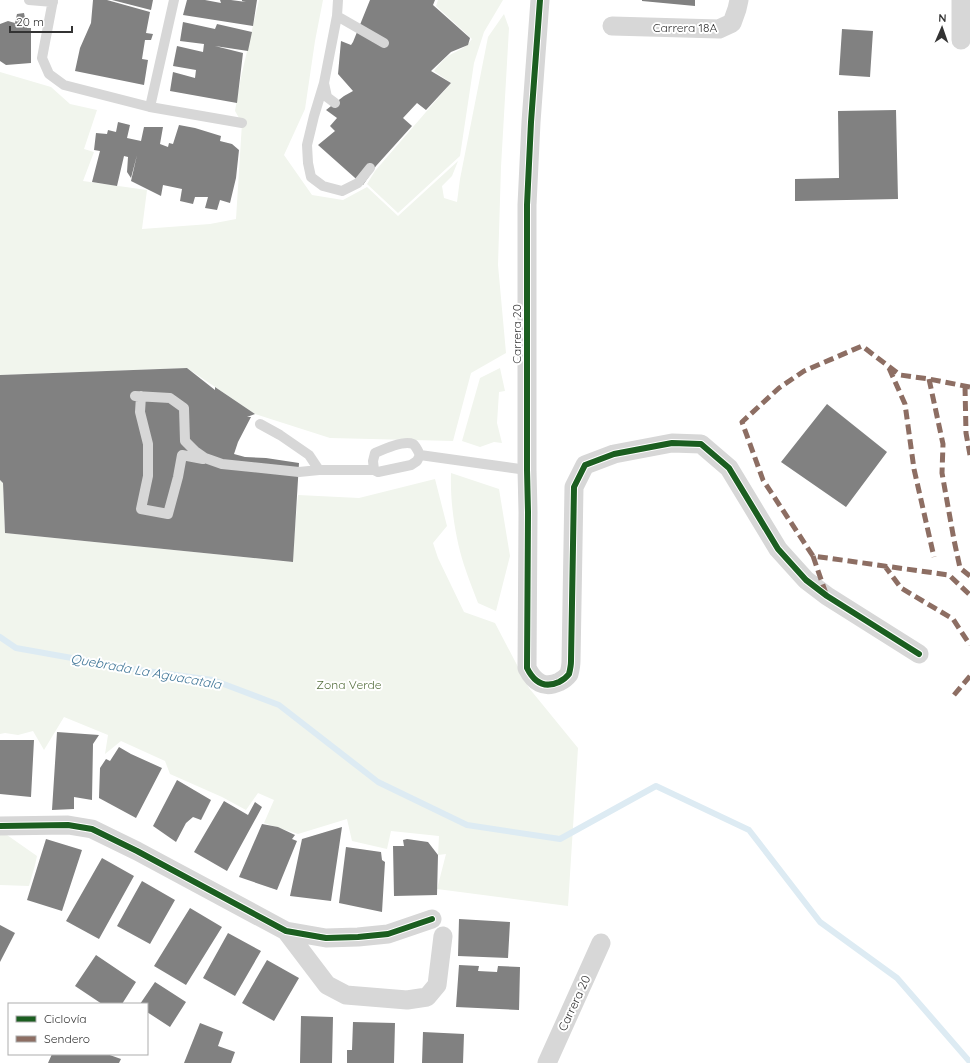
<svg xmlns="http://www.w3.org/2000/svg" width="970" height="1063" font-family="Quicksand,sans-serif">
<style>
.green{fill:#f1f5ed}
.lines{fill:none;stroke-linecap:round;stroke-linejoin:round}
.stream{stroke:#ddebf3;stroke-width:6}
.building{fill:#818181}
.service{stroke:#d7d7d7;stroke-width:10}
.minor{stroke:#d7d7d7;stroke-width:19}
.quiet{stroke:#8d6e63;stroke-width:5;stroke-dasharray:10 5;stroke-linecap:butt}
.cycleway-casing{stroke:#fff;stroke-width:8}
.cycleway{stroke:#1b5e20;stroke-width:6}
.labels{text-anchor:middle;dominant-baseline:central;stroke-width:4;stroke-linejoin:round;paint-order:stroke}
.street-label{font-size:12px;fill:#333;stroke:#fff}
.park-label{font-size:12px;fill:#56703f;stroke:#fff}
.water-label{font-size:13px;font-style:italic;fill:#3f7597;stroke:#fff}
</style>
<rect width="100%" height="100%" fill="#fff"/>
<path class="green" d="M259 0H323L315 41 305 109 284 155 312 195 343 200 367 187 398 216 458 161 452 176 442 186 444 198 457 202 460 179 488 37 504 14 509 28 501 167 498 265 506 353 471 373 453 441 330 438 255 414 187 368 0 375V72L51 87 70 104 97 110 84 149 94 152 83 181 147 190 142 229 210 224 236 219 242 123 235 111 241 77Z
M438 0H503L484 32 474 63 460 156 398 213 367 184 375 171 451 83 434 71C438 66 443 60 448 56 458 50 465 49 472 39L436 6Z
M500 368 505 391 499 392 497 423 502 443 494 442 480 447 462 441 480 378Z
M451 473 499 489 510 556 496 611 478 603C473 590 468 577 464 565 455 537 450 502 451 473Z
M435 479 447 526 433 543 438 558 464 612 495 623 529 688 578 748 568 906 437 889 446 854 438 855 439 836 391 831 387 849 352 841 347 819 298 834 264 823 274 800 258 793 246 810 222 797 170 774 165 761 121 741 105 754 108 735 64 717 44 750 33 731 18 735 5 733 0 734V480L3 483 5 533 292 562 298 495 359 498Z
M0 835H7L37 856 35 865 29 886 0 885Z"/>
<g class="lines">
<path class="stream" d="M0 637 16 648 139 670 213 680 279 705 378 782 467 825 560 839 656 786 749 830 820 922 897 978 970 1062"/>
</g>
<path class="building" d="M93 0H107L150 12 146 33 153 34 151 40H145L142 59 148 60 144 85 75 71 80 48 91 23Z
M112 0H153L151 10Z
M187 0H205L221 3 220 0H231L246 2 242 1V0H257L253 26 183 15Z
M370 0H435L433 5 470 38 468 45 451 52 431 71 451 83 426 110 417 103 403 118 412 126 376 166 363 185 318 145 335 131 330 126 337 118 326 110 344 96 353 91 338 74 341 41 351 45 353 42Z
M642 0H695V6L642 1Z
M24 13 27 28H31V63L6 65 0 61V24L8 21 15 23 17 14Z
M183 22 215 29 217 24 252 32 248 51 215 46 243 53 237 103 170 91 173 72 195 78 196 70 173 66 177 46 203 52 204 44 180 41Z
M842 29 873 31 870 77 839 75Z
M896 110 898 199 795 201V179L839 178 838 111Z
M118 122 130 125 127 138 141 141 144 127H163L160 144 168 147 169 143 173 144 179 125 195 128 221 136 220 141 232 144 239 150 236 178 230 203 220 200 217 210 205 208 208 197H195L193 204 180 201 182 189 163 185 161 196 131 181 137 155 131 178 127 172 128 157 124 156 117 186 92 182 100 151 94 150 96 133 107 134 108 130 116 132Z
M187 368 215 390V387L255 414 247 417H251L238 442 234 454 245 457 266 458 299 463 293 562 5 533 3 483 0 480V375Z
M827 404 887 452 846 507 781 462Z
M57 732 99 735 93 744 92 800 74 797V809L52 810Z
M0 740H34L31 797 0 794Z
M119 747 131 754 162 768 136 818 99 798 100 768 106 759 110 761Z
M177 780 211 800 201 820 193 817 186 823 176 842 153 826Z
M224 801 248 815 255 802 262 807 227 871 194 852Z
M262 824 278 827 295 835 292 839 297 841 277 890 239 877Z
M342 827 331 901 290 896 302 839Z
M46 839 82 850 62 911 27 900Z
M407 839 428 842 438 855 437 895 394 896 393 846H404L403 840Z
M346 847 381 852 382 860 385 862 382 912 339 903Z
M102 858 134 876 99 939 66 921Z
M142 881 175 900 150 944 117 926Z
M190 908 222 927 186 985 154 966Z
M459 919 510 922 508 958 458 956Z
M0 925 15 933 0 962Z
M228 933 261 951 235 996 203 978Z
M96 955 136 982 122 1004H102L75 986Z
M267 960 299 978 274 1021 242 1003Z
M459 965 479 966 478 971 497 972 498 966 520 967 519 1010 456 1007Z
M155 982 186 1002 170 1027 147 1012V1004H140Z
M301 1016 333 1017 332 1063H300Z
M353 1022 395 1023 394 1063H347V1050H352Z
M200 1023 223 1032 218 1046 235 1052 231 1063H184Z
M423 1032 464 1034 463 1063H422Z
M52 1054H107L121 1059 119 1063H48Z"/>
<g class="lines">
<path class="service" d="M29 0 53 2
M53 0 42 58 49 74 64 85 150 107 242 123
M338 0 337 16 324 83 314 116 307 145 308 163 311 177 323 186 342 191 358 183 370 168
M337 16 384 43
M324 83 327 97 335 103
M150 107 174 0
M135 396 170 398 184 408 185 441 195 451 205 458 222 464 299 472 319 470H374L378 472 411 465 417 461 420 455
M141 396 140 412 148 444V476L141 509 168 514 178 477 182 455 203 459
M260 424 280 435 309 455 319 470
M420 455 527 470
M374 470 373 461 375 453C384 449 404 440 413 444 416 446 418 451 420 455"/>
<path class="minor" d="M540 0 531 122 527 205V470L528 512 527 668C534 682 544 689 559 682 563 680 566 678 569 674 570 670 571 665 571 661L574 487 585 465 614 454 672 443 701 444 729 468 778 549 806 580 827 596 919 654
M612 26 719 29 732 23 737 9 739 0
M961 40V0
M0 826 68 825 92 829 137 851 286 931 326 938 358 937 388 934 432 919
M286 931 327 985 346 995 407 1000 427 997 437 985 443 936
M547 1063 601 943"/>
<path class="quiet" d="M889 368 905 404 914 469 934 557
M929 379 943 444 942 473 954 540 960 568 970 576
M965 386 966 433 970 455
M970 387 929 379 900 375 862 346 804 371 779 388 742 422 763 480 813 556 949 575 970 595
M813 556 826 594
M884 565 901 588 953 619 970 645
M954 695 970 676"/>
<defs>
<path id="cycleway" d="M540 0 531 122 527 205V470L528 512 527 668C534 682 544 689 559 682 563 680 566 678 569 674 570 670 571 665 571 661L574 487 585 465 614 454 672 443 701 444 729 468 778 549 806 580 827 596 919 654
M0 826 68 825 92 829 137 851 286 931 326 938 358 937 388 934 432 919"/>
</defs>
<use href="#cycleway" class="cycleway-casing"/>
<use href="#cycleway" class="cycleway"/>
</g>
<g class="labels">
<g class="street-label">
<text x="685" y="27">Carrera 18A</text>
<text transform="translate(516 334) rotate(-90)">Carrera 20</text>
<text transform="translate(574 1003) rotate(-65)">Carrera 20</text>
</g>
<g class="park-label">
<text x="349" y="684">Zona Verde</text>
</g>
<g class="water-label">
<text transform="translate(146 671) rotate(10)">Quebrada La Aguacatala</text>
</g>
</g>
<rect x="8" y="1003" width="140" height="52" fill="#ffffff" stroke="#adadad"/>
<rect x="16" y="1016" width="20" height="6" fill="#1b5e20" stroke="#adadad"/>
<text x="44" y="1023" font-size="12" fill="#333333">Ciclovía</text>
<rect x="16" y="1036" width="20" height="6" fill="#8d6e63" stroke="#adadad"/>
<text x="44" y="1043" font-size="12" fill="#333333">Sendero</text>
<g transform="translate(942 28) rotate(2)" stroke="#ffffff" stroke-width="3" paint-order="stroke">
<path d="M0-3L7 15L0 10L-7 15Z" fill="#333333"/>
<text y="-6" font-size="11" font-weight="bold" text-anchor="middle" fill="#333333">N</text>
</g>
<path d="M10 26v6h62v-6" fill="none" stroke="#333333" stroke-width="2"/>
<text x="16" y="26" font-size="12" fill="#333333" stroke="#ffffff" stroke-width="3" paint-order="stroke">20 m</text>
</svg>
